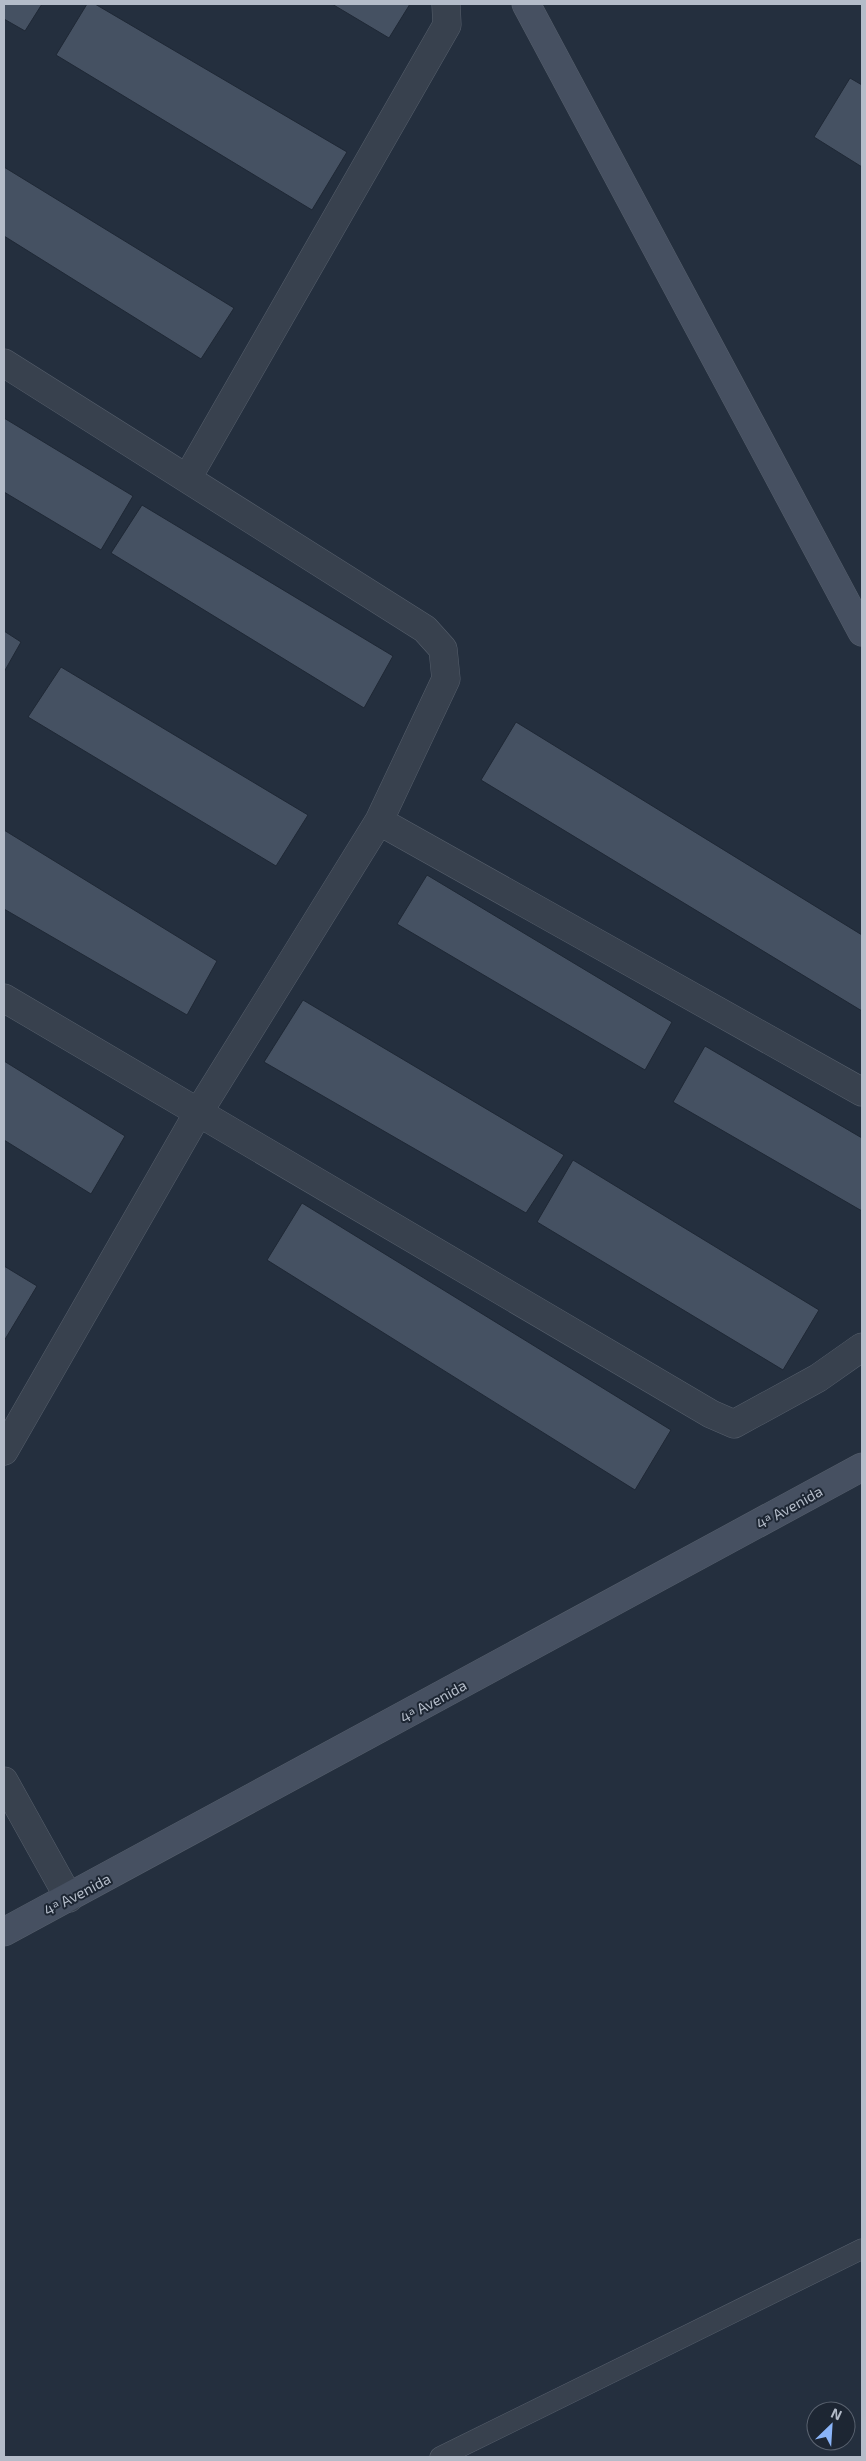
<svg xmlns="http://www.w3.org/2000/svg" width="866" height="2461" font-family="'Exo 2',sans-serif">
<style>
.building{fill:#455162;stroke:#1f2835}
.lines{fill:none;stroke-linecap:round;stroke-linejoin:round}
.lane-casing{stroke:#565f6c;stroke-width:21}
.street-casing{stroke:#565f6c;stroke-width:29}
.secondary-casing{stroke:#565f6c;stroke-width:29}
.lane{stroke:#38414e;stroke-width:20}
.street{stroke:#38414e;stroke-width:28}
.secondary{stroke:#465061;stroke-width:28}
.labels{text-anchor:middle;dominant-baseline:central;stroke-width:4;stroke-linejoin:round;paint-order:stroke}
.street-label{font-size:15px;fill:#b4bcc9;stroke:#1d2633}
</style>
<rect width="100%" height="100%" fill="#242f3e"/>
<path class="building" d="M4 4H42L25 31 4 19Z
M87 4H95L347 152 312 210 56 55Z
M332 4H410L389 38Z
M850 78 862 85V167L814 137Z
M4 167 234 308 201 359 4 236Z
M4 418 133 496 101 550 4 492Z
M142 505 393 656 364 708 111 553Z
M4 631 21 642 4 672Z
M61 667 308 815 276 866 28 717Z
M516 722 862 935V1011L481 780Z
M4 830 217 961 187 1015 4 909Z
M427 875 672 1022 645 1070 397 924Z
M303 1000 564 1155 526 1213 264 1062Z
M705 1046 862 1138V1211L673 1102Z
M4 1061 125 1136 91 1194 4 1140Z
M573 1160 819 1310 783 1370 537 1222Z
M302 1203 671 1430 635 1490 267 1260Z
M4 1266 37 1286 4 1341Z"/>
<g class="lines">
<defs>
<path id="lane" d="M440 2457 862 2249"/>
<path id="street" d="M4 363 425 629 443 649 446 679 379 821 198 1113 4 1451
M188 477 447 25 446 4
M379 821 862 1092
M4 998 711 1414 734 1424 818 1378 862 1347
M4 1781 69 1898"/>
<path id="secondary" d="M526 4 862 632
M4 1932 862 1467"/>
</defs>
<use href="#lane" class="lane-casing"/>
<use href="#street" class="street-casing"/>
<use href="#secondary" class="secondary-casing"/>
<use href="#lane" class="lane"/>
<use href="#street" class="street"/>
<use href="#secondary" class="secondary"/>
</g>
<g class="labels">
<g class="street-label">
<text transform="translate(789 1507) rotate(-29)">4ª Avenida</text>
<text transform="translate(433 1701) rotate(-29)">4ª Avenida</text>
<text transform="translate(77 1894) rotate(-28)">4ª Avenida</text>
</g>
</g>
<rect width="866" height="2461" fill="none" stroke="#b4bcc9" stroke-width="10"/>
<g transform="translate(831 2426) rotate(25)"><circle r="24" fill="#1d2633" stroke="#59626f"/>
<path d="M0-4L9 19L0 12L-9 19Z" fill="#8ab4f8"/>
<text y="-8" font-size="14" font-weight="bold" text-anchor="middle" fill="#b4bcc9">N</text>
</g>
</svg>
